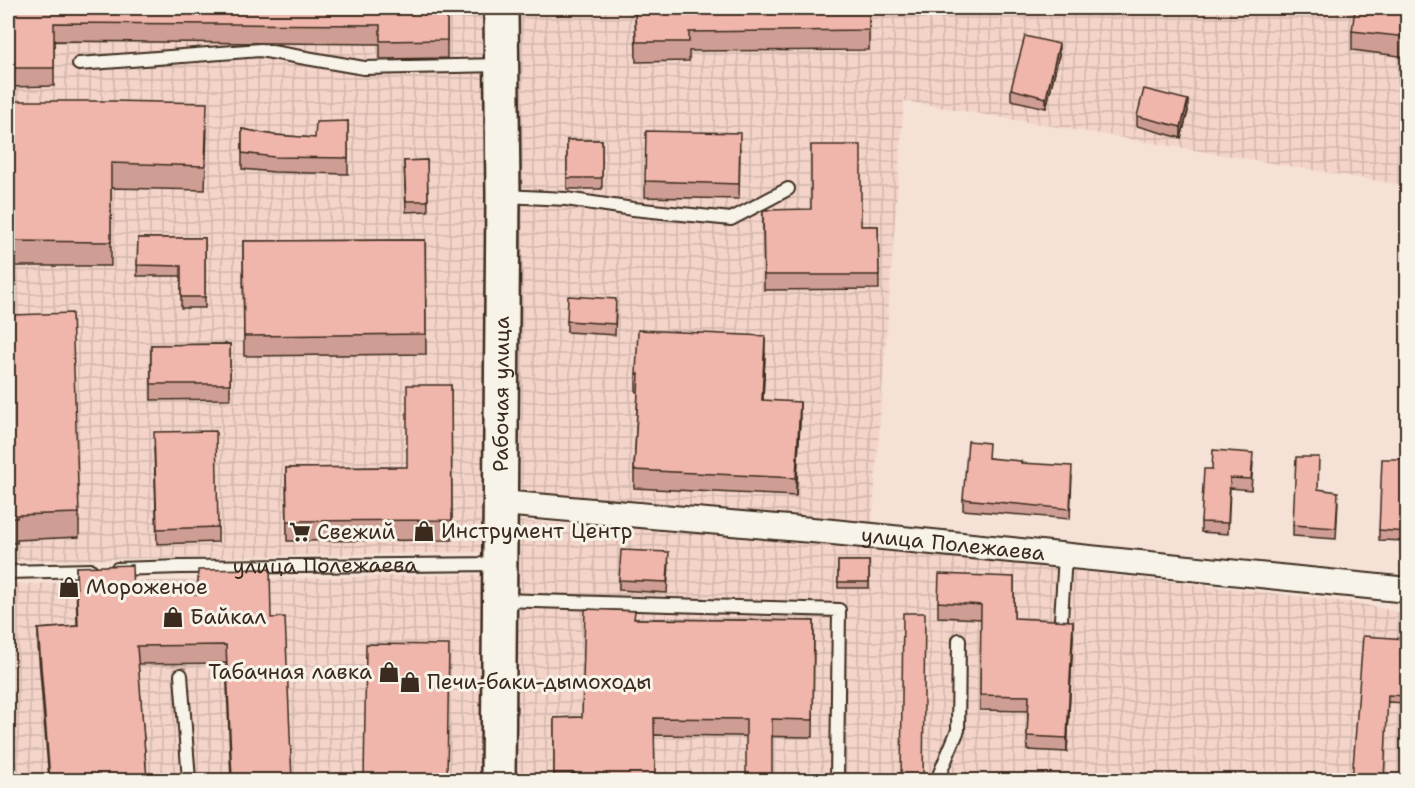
<svg xmlns="http://www.w3.org/2000/svg" width="1415" height="788" font-family="'Shantell Sans',sans-serif">
<style>
.industrial{fill:url(#industrial-grid)}
.lines{fill:none;stroke-linecap:round;stroke-linejoin:round}
.lane-casing{stroke:#3b2a1e;stroke-width:16}
.street-casing{stroke:#3b2a1e;stroke-width:28}
.secondary-casing{stroke:#3b2a1e;stroke-width:38}
.lane{stroke:#f7f3e8;stroke-width:12}
.street{stroke:#f7f3e8;stroke-width:24}
.secondary{stroke:#f7f3e8;stroke-width:33}
.wall{fill:#ce9d93;stroke:#3b2a1e;stroke-width:1.5}
.shaded-wall{fill:#a87f78;stroke:#3b2a1e;stroke-width:1.5}
.building{fill:#f0b6ab;stroke:#3b2a1e;stroke-width:1.5}
.labels{text-anchor:middle;dominant-baseline:central;stroke-width:6;stroke-linejoin:round;paint-order:stroke}
.street-label{font-size:21px;fill:#3b2a1e;stroke:#f7f3e8}
.poi-label{font-size:21px;fill:#3b2a1e;stroke:#f7f3e8;text-anchor:start}
</style>
<defs>
<pattern id="industrial-grid" width="8" height="8" patternUnits="userSpaceOnUse" patternTransform="scale(1.5)"><rect width="8" height="8" fill="#f4d4c9"/><path d="M0 4h8M4 0v8" fill="none" stroke="#d2b6ac"/></pattern>
</defs>
<rect width="100%" height="100%" fill="#f5e1d6"/>
<filter id="ink" filterUnits="userSpaceOnUse"><feTurbulence type="fractalNoise" baseFrequency=".0167" numOctaves="2"/><feDisplacementMap in="SourceGraphic" scale="12" xChannelSelector="R" yChannelSelector="G"/><feConvolveMatrix kernelMatrix="1 2 1 2 8 2 1 2 1" color-interpolation-filters="sRGB"/></filter>
<g filter="url(#ink)">
<path class="industrial" d="M8 8H487L489 552 8 561Z
M521 8H1407V186L904 101 872 524 520 495Z
M518 521 724 536 973 559 1357 603 1407 614V780H513Z
M484 574 481 780H8V584Z"/>
<g class="lines">
<defs>
<g id="lane">
<path d="M79 64 260 50 364 68 500 65"/>
<path d="M504 196 566 199 633 209 731 219 788 189"/>
<path id="s1" d="M117 569 181 567 499 564"/>
<path d="M8 572 91 570"/>
<path d="M501 600 839 610 837 780"/>
<path d="M1061 619 1065 556"/>
<path d="M181 675 189 780"/>
<path d="M937 780 958 730 959 640"/>
</g>
<g id="street">
<path id="s2" d="M501 503 823 531 1408 590"/>
</g>
<g id="secondary">
<path id="s3" d="M498 780 503 196 501 8"/>
</g>
</defs>
<use href="#lane" class="lane-casing"/>
<use href="#street" class="street-casing"/>
<use href="#secondary" class="secondary-casing"/>
<use href="#lane" class="lane"/>
<use href="#street" class="street"/>
<use href="#secondary" class="secondary"/>
</g>
<path class="wall" d="M8 8H447V58L380 59V44L54 41V86L8 87Z
M635 8H869V50L689 51V61L636 62Z
M1407 8V57L1352 50V31Z
M1059 55 1046 108 1011 100V89Z
M8 101 207 128 205 190 111 188V266H11L12 315 79 513V537L17 540V543H8Z
M1188 111 1181 138 1137 126V116Z
M348 121V174L274 172 242 169V129L274 135 315 138Z
M567 140H602V189H567Z
M740 149 739 199 645 197V181Z
M427 160 428 211 406 212 404 161Z
M763 210 861 226H878L879 289 764 290Z
M138 238H205V308H181V276H137Z
M425 240 426 354 244 356 243 241Z
M616 310 615 335 567 332V321Z
M230 344V399L151 400V345Z
M765 354 763 400 800 420 796 496 634 488V470L638 392H636V374Z
M451 385 452 540 287 541 286 468 407 467Z
M154 448 218 527V542L157 544Z
M989 458 1021 463 1072 476 1070 519 963 510V499Z
M1407 459V541L1379 540V530Z
M1253 463 1251 490 1230 488 1228 534 1201 532V522L1212 469Z
M1318 489 1338 502 1336 539 1293 536V525Z
M838 561H869V588H838Z
M669 563 667 593 619 590V580Z
M76 567 133 595 271 618 292 780H231L226 663 138 664 147 780H49L38 647V629L77 626Z
M1014 577V619L1073 635 1067 752 1027 750 1028 711 980 710 981 619 938 617V602Z
M635 619 814 621 813 737 654 735 655 780H554V718L582 717Z
M1407 639V703L1388 702 1352 780Z"/>
<path class="shaded-wall" d="M1059 44V55L1046 108V98Z
M1188 100V111L1181 138V127Z
M765 336V354L762 418V400Z
M800 402V420L796 496V478Z
M1073 621V635L1067 752V738Z"/>
<path class="building" d="M8 8H447V40L380 41V25L54 23V68H8Z
M635 8H869V30L689 32V42H636Z
M1355 8H1407V37L1352 31Z
M1025 36 1059 44 1046 98 1011 89Z
M1144 89 1188 100 1181 127 1137 116Z
M8 101H112L207 103 205 166 111 163V242L10 241 12 315 72 313 79 513 17 515V518H8Z
M348 121V158L274 157 242 153V129L274 135 315 138 316 122Z
M646 131 740 133 739 184 645 181Z
M567 140H602V178H567Z
M811 145H861V226H878L879 275H764L763 210 811 209Z
M427 160 428 201H406L404 161Z
M138 238H205V297H181V266L137 265Z
M425 240 426 334 244 336 243 241Z
M568 296 616 299 615 324 567 321Z
M638 330 765 336 762 400 800 402 796 478 634 470 639 374H636Z
M230 344V384H151V345Z
M407 385H451L452 520 287 521 286 468 407 467Z
M216 431 218 527 157 529 154 432Z
M968 441 989 443 988 458 1021 461V463L1072 466 1070 509 963 499Z
M1213 450 1253 453 1251 479 1230 478 1228 523 1201 522 1204 469H1212Z
M1296 457H1319L1318 489 1338 492 1336 528 1293 525Z
M1382 459H1407V532L1379 530Z
M621 550 669 552 667 582 619 580Z
M838 561H869V582H838Z
M132 565 133 595 198 594V570L270 569 271 618 285 617 292 780H232L226 645 137 646 147 780H50L38 629 78 626 76 567Z
M939 574 1014 577V618L1073 621 1067 738 1027 736 1029 696 980 695 981 605 938 602Z
M585 609 635 611 634 619 814 621 813 720 772 719V780H746V719L654 718 655 780H575V773H554V718L582 717Z
M903 613H925L923 780H901Z
M1363 636 1407 639V696L1388 695 1384 780H1352Z
M366 644 449 645 447 780H364Z"/>
</g>
<defs>
<symbol id="shop-bare" viewBox="-9 -9 18 18"><path d="M-5-2.5h2.3a2.7 3.5 0 0 1 5.4 0H5L5.5 6h-11ZM-1.5-2.5h3a1.5 2.3 0 0 0-3 0Z" fill="#3b2a1e" stroke="#f7f3e8" stroke-width="2.5" paint-order="stroke"/></symbol>
<symbol id="supermarket-bare" viewBox="-9 -9 18 18"><path d="M-6-5.5h2.5l.6 2H6L4.5 2H-2.5L-4.4-4H-6ZM-1.5 3.2a1.3 1.3 0 1 0 .1 0ZM3 3.2a1.3 1.3 0 1 0 .1 0Z" fill="#3b2a1e" stroke="#f7f3e8" stroke-width="2.5" paint-order="stroke"/></symbol>
</defs>
<g fill-rule="evenodd">
<use href="#shop-bare" x="409" y="516" width="30" height="30"/>
<use href="#supermarket-bare" x="285" y="517" width="30" height="30"/>
<use href="#shop-bare" x="54" y="572" width="30" height="30"/>
<use href="#shop-bare" x="158" y="602" width="30" height="30"/>
<use href="#shop-bare" x="374" y="657" width="30" height="30"/>
<use href="#shop-bare" x="395" y="667" width="30" height="30"/>
</g>
<g class="labels">
<g class="street-label">
<text stroke="none"><textPath href="#s3" startOffset="386">Рабочая улица</textPath></text>
<text stroke="none"><textPath href="#s2" startOffset="454">улица Полежаева</textPath></text>
<text stroke="none"><textPath href="#s1" startOffset="208">улица Полежаева</textPath></text>
</g>
<g class="poi-label">
<text x="441" y="531">Инструмент Центр</text>
<text x="317" y="532">Свежий</text>
<text x="86" y="587">Мороженое</text>
<text x="190" y="617">Байкал</text>
<text x="372" y="672" text-anchor="end">Табачная лавка</text>
<text x="427" y="682">Печи-баки-дымоходы</text>
</g>
</g>
<rect width="1415" height="788" fill="none" stroke="#f7f3e8" stroke-width="30"/>
<rect x="15" y="15" width="1385" height="758" fill="none" stroke="#3b2a1e" stroke-width="2" filter="url(#ink)"/>
</svg>
